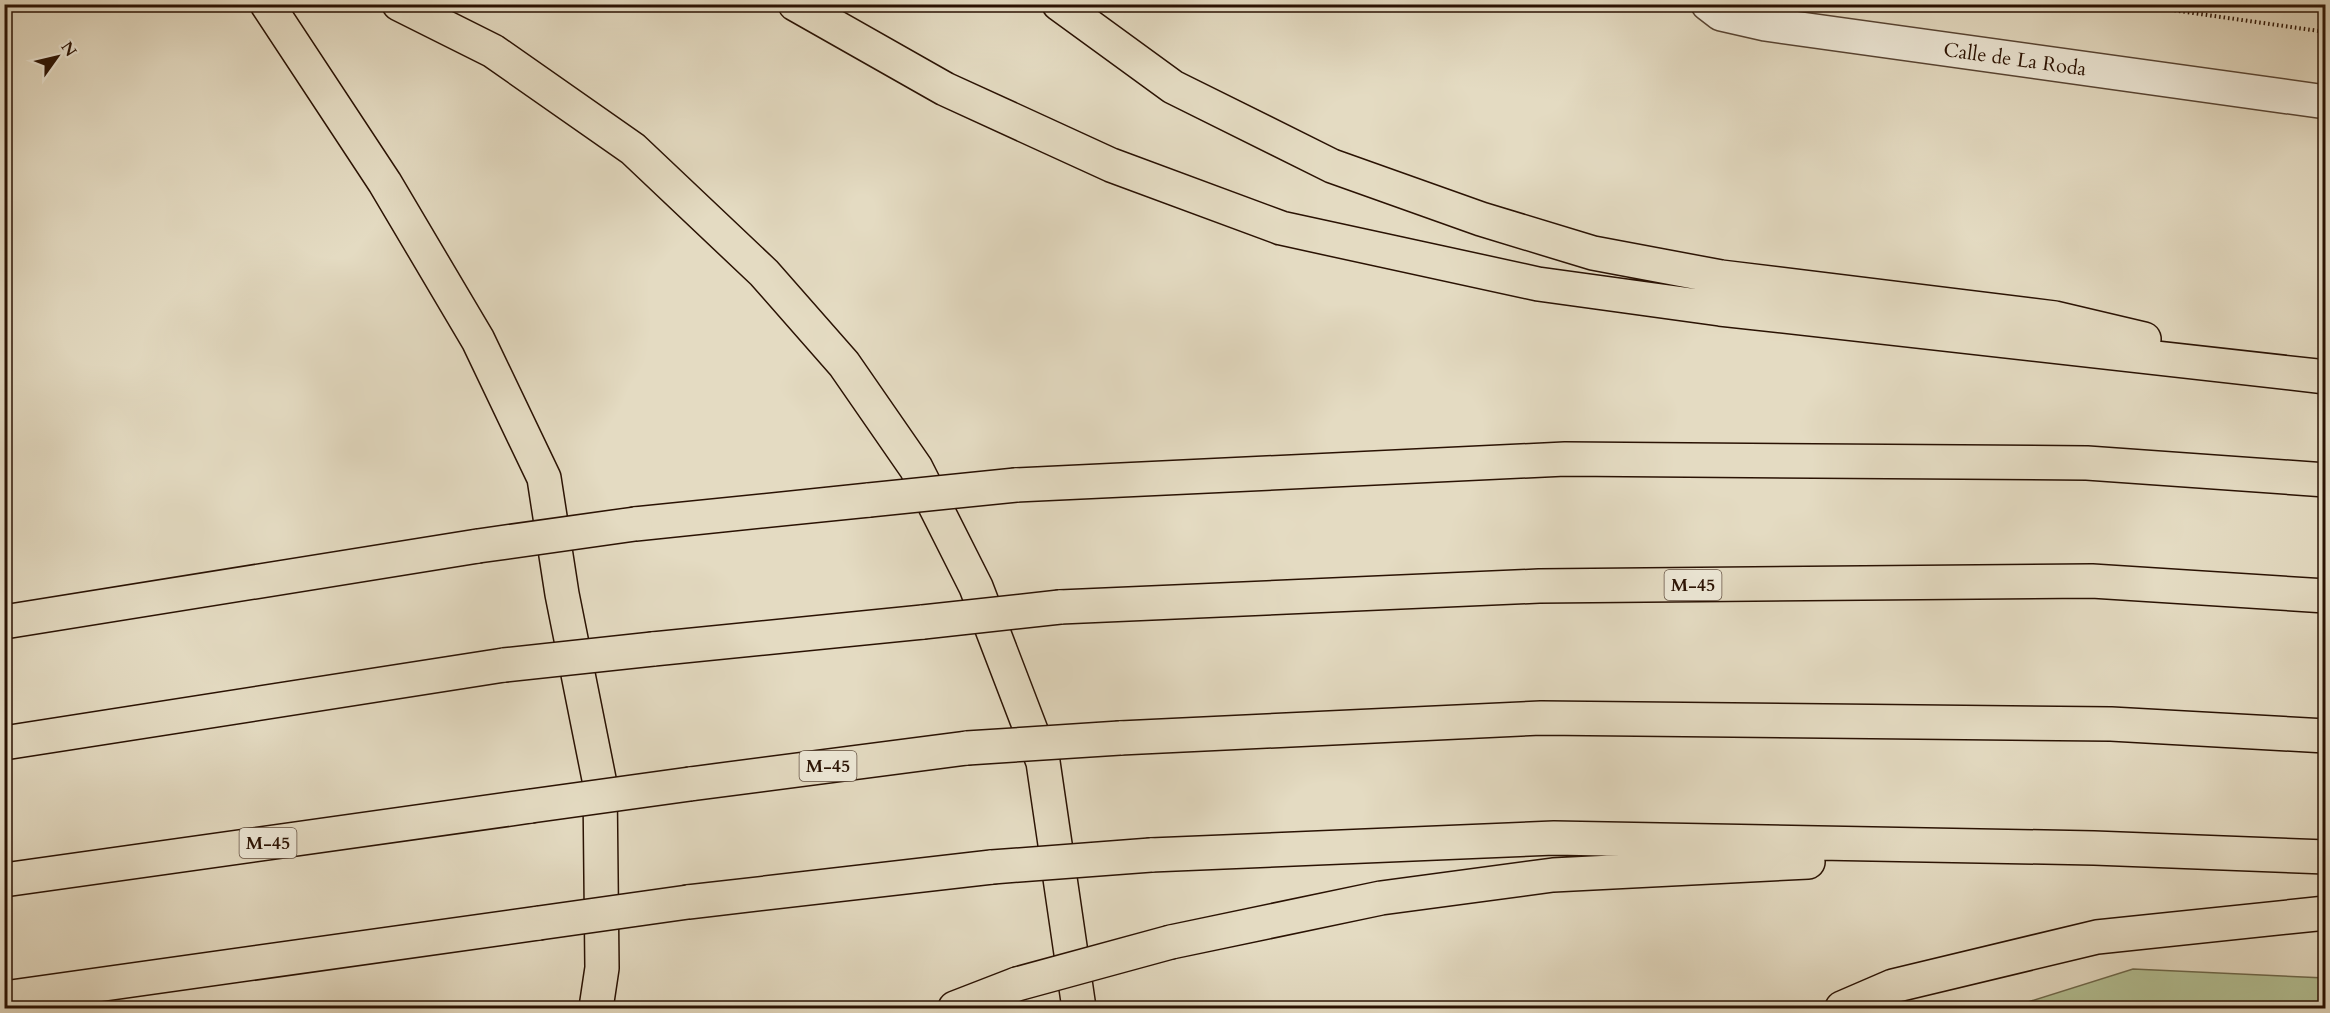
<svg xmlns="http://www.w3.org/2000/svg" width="2330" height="1013" font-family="Cardo,serif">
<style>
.green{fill:#b3c094;stroke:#6e694c;stroke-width:1.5}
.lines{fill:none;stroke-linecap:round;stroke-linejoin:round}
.minor-casing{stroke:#584433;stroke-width:36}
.motorway-casing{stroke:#2a1203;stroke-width:36}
.path{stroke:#2a1203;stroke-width:4;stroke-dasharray:1.5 3;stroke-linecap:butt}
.minor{stroke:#ede8d7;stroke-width:33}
.motorway{stroke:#e4dbc2;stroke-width:33}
.motorway-bridge-casing{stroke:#2a1203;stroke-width:36;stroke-linecap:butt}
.motorway-bridge{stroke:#e4dbc2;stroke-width:33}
.labels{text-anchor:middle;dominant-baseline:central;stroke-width:4.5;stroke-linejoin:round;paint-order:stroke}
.shield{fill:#ede8d7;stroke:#645243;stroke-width:1.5}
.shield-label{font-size:18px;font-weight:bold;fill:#2a1203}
.street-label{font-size:20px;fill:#2a1203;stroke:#ede8d7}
</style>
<rect width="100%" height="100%" fill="#e4dbc2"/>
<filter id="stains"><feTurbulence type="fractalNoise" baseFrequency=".00333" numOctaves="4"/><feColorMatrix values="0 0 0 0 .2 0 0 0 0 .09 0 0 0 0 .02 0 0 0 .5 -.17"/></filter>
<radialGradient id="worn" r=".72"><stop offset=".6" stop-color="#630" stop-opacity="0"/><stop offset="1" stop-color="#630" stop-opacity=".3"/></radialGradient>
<path class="green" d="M2133 969 2325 978V1008H2009Z"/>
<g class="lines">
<defs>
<g id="minor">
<path id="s1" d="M1708 4 1721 14 1765 24 2326 102"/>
</g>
<path id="motorway" d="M267 4 385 183 478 340 544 478 562 594 600 784 602 968 596 1008
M399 4 493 51 633 149 764 273 844 364 916 468 976 587 1043 762 1079 1008
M795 4 945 89 1111 165 1281 228 1538 284 1720 309 2326 377
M1059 4 1173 87 1332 166 1481 219 1593 253 1721 277 2055 318 2144 339
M1016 485 1565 459 2087 463 2326 480
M635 524 869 500
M1060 607 1539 586 2092 581 2326 596
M4 622 478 546
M653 649 923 622
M1120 738 1541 718 2111 724 2326 736
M4 743 504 665
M690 784 967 748
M1151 855 1554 838 2094 848 2326 857
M4 880 531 806
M688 902 992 867
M1171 942 1381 898 1553 875 1808 862
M4 998 539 923
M955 1008 1017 984
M1842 1008 1893 986 2097 937 2326 913"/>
</defs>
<use href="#minor" class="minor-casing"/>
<use href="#motorway" class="motorway-casing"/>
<path class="path" d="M2130 4 2326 32"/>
<use href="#minor" class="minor"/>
<use href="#motorway" class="motorway"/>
<defs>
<path id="motorway-bridge" d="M869 500 1016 485
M478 546 635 524
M923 622 1060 607
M504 665 653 649
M967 748 1120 738
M531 806 690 784
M992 867 1151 855
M539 923 688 902
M1017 984 1171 942"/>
</defs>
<use href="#motorway-bridge" class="motorway-bridge-casing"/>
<use href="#motorway-bridge" class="motorway-bridge"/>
</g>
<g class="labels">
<g class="shield">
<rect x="1664.5" y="570" width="57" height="30" rx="4.5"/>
<rect x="799.5" y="751" width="57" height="30" rx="4.5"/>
<rect x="239.5" y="828" width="57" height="30" rx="4.5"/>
</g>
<g class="shield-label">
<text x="1693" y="585">M-45</text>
<text x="828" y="766">M-45</text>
<text x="268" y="843">M-45</text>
</g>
<g class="street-label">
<text stroke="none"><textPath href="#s1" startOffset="314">Calle de La Roda</textPath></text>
</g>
</g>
<rect width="2330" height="1013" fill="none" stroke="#e4dbc2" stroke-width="24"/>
<rect x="6" y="6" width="2318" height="1001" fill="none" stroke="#2a1203" stroke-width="3"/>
<rect x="12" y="12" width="2306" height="989" fill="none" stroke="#2a1203" stroke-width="1.5"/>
<g transform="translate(57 57) rotate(56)" stroke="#ede8d7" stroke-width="4.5" paint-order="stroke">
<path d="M0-4.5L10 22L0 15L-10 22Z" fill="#2a1203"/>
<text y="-9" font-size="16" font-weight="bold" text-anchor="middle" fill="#2a1203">N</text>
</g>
<rect width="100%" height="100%" filter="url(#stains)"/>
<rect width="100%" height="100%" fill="url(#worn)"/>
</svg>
